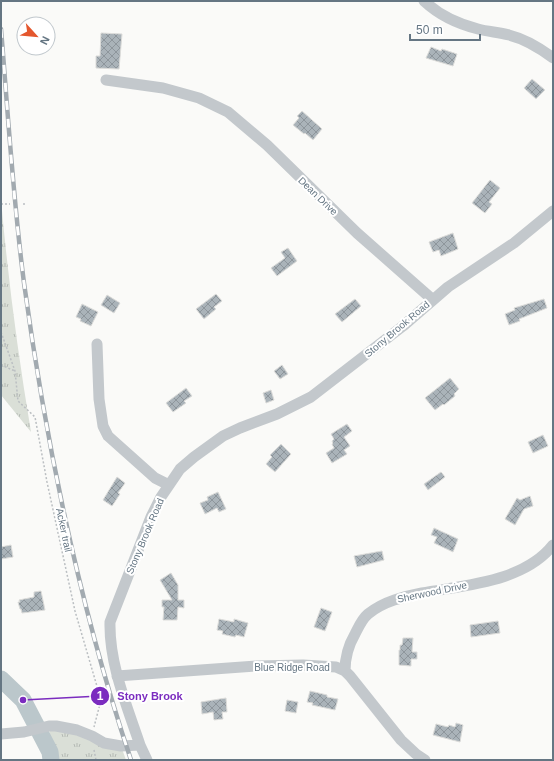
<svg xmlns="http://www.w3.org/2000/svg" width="554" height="761" font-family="Helvetica,sans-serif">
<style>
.grass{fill:url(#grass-tufts)}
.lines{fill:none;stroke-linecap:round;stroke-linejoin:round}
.river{stroke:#bbc7cb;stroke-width:17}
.building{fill:url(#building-cross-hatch);stroke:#dcdcda}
.path{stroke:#bbbfc2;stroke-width:1.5;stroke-dasharray:2 2;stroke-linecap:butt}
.minor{stroke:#c3c8cc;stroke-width:11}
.rail-casing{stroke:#a2aab0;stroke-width:4.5}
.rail{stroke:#fff;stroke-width:3;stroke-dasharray:9;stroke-linecap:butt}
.labels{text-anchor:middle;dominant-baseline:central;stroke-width:4;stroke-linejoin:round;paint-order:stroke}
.street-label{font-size:10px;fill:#657683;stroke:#fff}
.leader{fill:none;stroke:#7b2cbf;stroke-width:1.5}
.callout-dot{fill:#7b2cbf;stroke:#fff;stroke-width:1.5}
.mark-label{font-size:12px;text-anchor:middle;font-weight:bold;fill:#fff}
.callout-label{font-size:11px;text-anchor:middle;font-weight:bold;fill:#7b2cbf;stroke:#fff;stroke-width:4;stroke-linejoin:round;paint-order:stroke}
</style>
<defs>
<pattern id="grass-tufts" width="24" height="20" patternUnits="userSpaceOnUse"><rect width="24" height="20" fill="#dadfd7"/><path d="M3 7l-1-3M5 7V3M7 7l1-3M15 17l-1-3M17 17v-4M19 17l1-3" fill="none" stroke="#b4b9b4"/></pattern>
<pattern id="building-cross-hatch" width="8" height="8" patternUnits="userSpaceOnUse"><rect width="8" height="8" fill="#aab3b9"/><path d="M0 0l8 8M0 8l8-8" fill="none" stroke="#8e969c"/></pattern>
</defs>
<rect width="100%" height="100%" fill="#fafaf8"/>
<path class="grass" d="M1 200C8 278 18 355 31 432L1 395Z
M49 726 121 746 126 760H51Z"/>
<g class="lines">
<path class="river" d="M1 679 23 700 50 752 51 760"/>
</g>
<path class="building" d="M101 33 122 34 119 69 96 68V56H100Z
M431 47 441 51 442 49 457 54 453 66 426 58Z
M532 79 545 90 536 99 524 88Z
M302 111 322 129 313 140 305 133 304 134 293 125 299 118 297 116Z
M490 180 500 188 489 202 492 204 485 213 472 203Z
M453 233 458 249 441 256 439 250 433 252 429 242Z
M288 248 297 261 277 276 271 268 285 258 281 252Z
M216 294 222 301 214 307 216 309 204 319 196 309Z
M107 295 120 303 114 313 101 305Z
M355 299 361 306 342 322 335 314Z
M544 299 547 308 519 319 520 321 509 325 505 314 515 310 514 308Z
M82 304 98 312 91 326 80 321 81 319 76 317Z
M282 365 288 374 280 379 274 371Z
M450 378 459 389 454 394 455 396 444 405 443 404 435 410 425 398Z
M186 388 192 396 184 401 186 403 173 412 166 403Z
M271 390 274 400 266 403 263 393Z
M347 424 352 431 344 437 350 446 344 450 347 454 332 463 326 453 334 448 332 444 333 443 332 441 334 439 331 434Z
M543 435 548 446 533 453 528 442Z
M281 444 291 454 275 472 266 464 272 457 270 455Z
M441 472 445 477 428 490 424 484Z
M117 477 125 483 118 493 120 494 112 506 103 500Z
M218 492 226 509 219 512 217 508 205 514 200 503 208 500 207 497Z
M530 496 533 506 524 509 515 525 505 519 517 498 520 500Z
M434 528 458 539 453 552 434 543 437 537 431 535Z
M11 545 13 557 1 559V547Z
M382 551 384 560 357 567 354 556Z
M171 573 178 585V600H184V608L178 607 177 620H163L164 607H162V600H172L160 580Z
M41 591 45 610 22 613 21 609H20L18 602H20L19 600 34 597V592Z
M321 608 332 612 325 631 314 627Z
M219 619 234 622V619L248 623 244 637 236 635 235 637 222 634 223 631 217 630Z
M498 621 500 633 471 637 470 625Z
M403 638H413L412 652H417V659H411V666L399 665V650H400V645H402Z
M310 691 327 695V697L338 699 335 710 312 705 313 703 307 702Z
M226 698 227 712H222L223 719 214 720 213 712 202 714 201 702Z
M287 700 298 702 296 713 285 711Z
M456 723 463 725 460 742 433 735 436 724 448 727 449 725 455 727Z"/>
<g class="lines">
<path class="path" d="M1 204H10
M23 204H27
M1 332 15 371 18 401 35 417 47 482 75 611 101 700 94 727
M1 365 15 371
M94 750 96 760"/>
<path class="minor" d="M424 1C439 15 458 24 478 29 489 32 499 32 509 35 525 39 540 48 553 58
M106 80 163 88 199 98 228 112 267 145 357 233 433 300
M97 344 99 399 103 426 108 436 155 478 169 485
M345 671C345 657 348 646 355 634 359 626 362 619 368 614 384 601 403 597 422 593 465 585 524 582 553 545
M117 676 257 666 303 665 336 667 345 671 350 676 401 740 416 754 425 760
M1 734 24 732 49 726H56L77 730 92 736 104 743 121 746 140 745C127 706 109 664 110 622L151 517 161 497 180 469 194 457 223 436 240 428 277 414 311 397 403 326 448 287 514 243 553 211
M140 745 147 760"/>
<defs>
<path id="rail" d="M1 29C8 114 13 199 24 283 46 444 79 605 131 760"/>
</defs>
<use href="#rail" class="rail-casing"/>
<use href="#rail" class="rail"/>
</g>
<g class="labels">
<g class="street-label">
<text transform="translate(318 196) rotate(44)">Dean Drive</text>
<text transform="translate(397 329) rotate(-40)">Stony Brook Road</text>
<text transform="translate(64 530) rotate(78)">Acker trail</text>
<text transform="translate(145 536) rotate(-67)">Stony Brook Road</text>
<text transform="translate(432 592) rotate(-12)">Sherwood Drive</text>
<text x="292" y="667">Blue Ridge Road</text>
</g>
</g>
<path class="leader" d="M23 700L100 696"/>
<g class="callout-dot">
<circle cx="23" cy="700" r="4"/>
<circle cx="100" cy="696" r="10"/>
</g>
<g class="mark-label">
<text x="100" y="700">1</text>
</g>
<g class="callout-label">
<text x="150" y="700">Stony Brook</text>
</g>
<rect width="554" height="761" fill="none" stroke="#657683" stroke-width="4"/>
<g transform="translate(36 36) rotate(117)"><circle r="19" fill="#ffffff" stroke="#c1c8cd"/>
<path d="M0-3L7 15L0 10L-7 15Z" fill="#e4572e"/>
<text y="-6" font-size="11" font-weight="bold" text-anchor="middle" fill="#657683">N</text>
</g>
<path d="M410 34v6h70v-6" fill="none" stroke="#657683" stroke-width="2"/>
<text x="416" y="34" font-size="12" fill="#657683" stroke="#ffffff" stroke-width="3" paint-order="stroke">50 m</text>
</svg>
